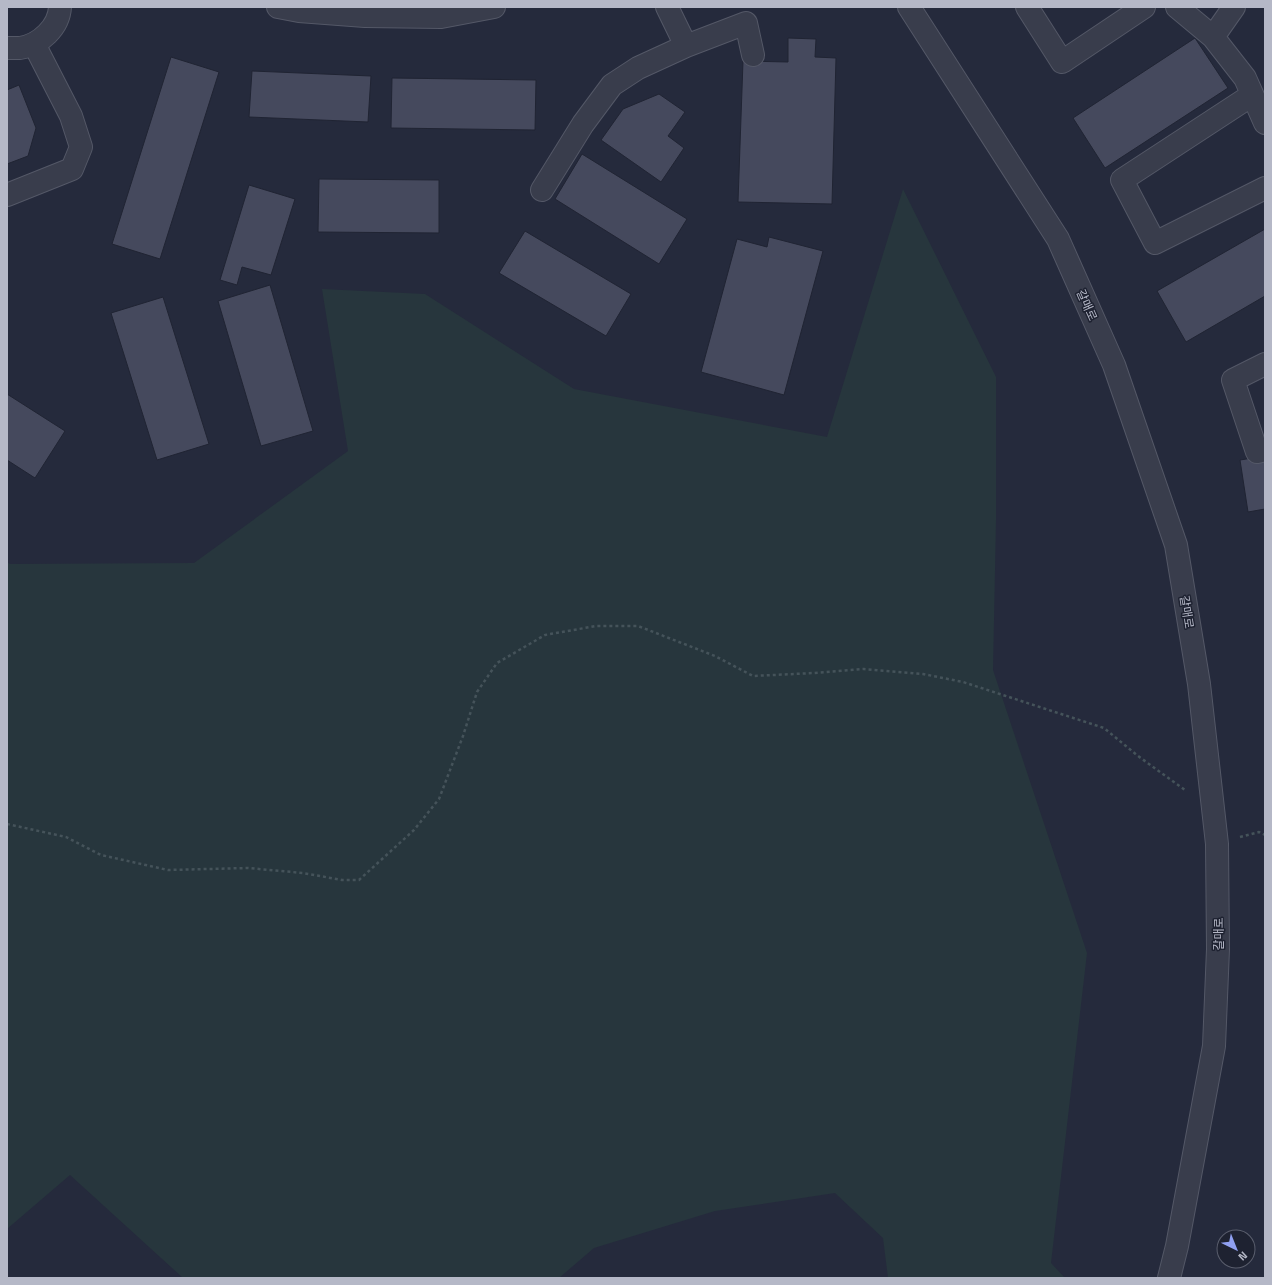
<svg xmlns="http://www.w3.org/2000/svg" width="1272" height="1285" font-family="'Titillium Web','Noto Sans KR',sans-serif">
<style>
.green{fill:#27363d}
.building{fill:#45495d;stroke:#202433}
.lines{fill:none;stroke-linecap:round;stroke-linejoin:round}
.minor-casing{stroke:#545867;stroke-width:24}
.path{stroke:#45535a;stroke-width:2.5;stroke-dasharray:3 3;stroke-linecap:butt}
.minor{stroke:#393d4c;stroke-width:22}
.labels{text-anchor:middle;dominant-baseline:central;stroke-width:3;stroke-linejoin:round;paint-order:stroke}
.street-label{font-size:12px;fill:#b5b8c7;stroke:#1e2231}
</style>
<rect width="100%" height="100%" fill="#252a3c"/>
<path class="green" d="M903 189 996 377V520L993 670 1087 953 1051 1263 1065 1278H888L883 1238 835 1193 715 1211 594 1248 559 1278H183L70 1175 7 1229V562L10 564 194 563 348 451 322 289 425 294 574 389 827 437Z"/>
<path class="building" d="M788 38 816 39 815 57 836 58 832 204 738 202 743 61 788 62Z
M1195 38 1228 88 1105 168 1073 118Z
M171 57 219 72 160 259 112 244Z
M252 71 371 76 368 122 249 117Z
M392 78 536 80 535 130 391 128Z
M19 85 36 128 28 156 7 164V90Z
M659 94 685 112 668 136 684 148 661 182 601 140 623 109Z
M582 154 687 219 659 264 555 199Z
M319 179 439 180V233L318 232Z
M249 185 295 199 271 275 242 267 237 285 220 280Z
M1265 229V296L1186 342 1157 291Z
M525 231 631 294 606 336 499 273Z
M769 237 823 251 784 395 701 372 737 239 767 247Z
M270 285 313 431 261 446 218 301Z
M163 297 209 444 157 460 111 313Z
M7 394 65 431 35 478 7 460Z
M1265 456V509L1248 512 1240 460Z"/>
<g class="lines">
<defs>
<path id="minor" d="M278 7 299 11 365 16 441 17 494 7
M909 7 1058 239 1114 365 1176 545 1199 684 1217 844 1218 949 1214 1046 1177 1246 1169 1278
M1027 7 1062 62 1144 7
M1177 7 1213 37 1245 78 1265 123
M1213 37 1234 7
M686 46 746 23 753 55
M7 48C11 48 16 48 20 48 40 45 59 27 60 7
M1252 95 1122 180 1155 243 1265 188
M542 190 583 124 612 85 638 68 686 46 667 7
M7 195 72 169 81 147 71 116 34 44
M1265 364 1233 380 1257 452 1265 450"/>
</defs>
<use href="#minor" class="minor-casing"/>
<path class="path" d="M7 824 66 837 101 855 168 870 248 868 303 873 342 880H359L414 830 439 799 463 736 477 692 497 663 545 635 596 626H638L715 656 753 676 814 673 864 669 923 674 963 682 1104 728 1138 756 1185 790
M1240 837 1259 832 1265 835"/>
<use href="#minor" class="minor"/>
</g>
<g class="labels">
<g class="street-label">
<text transform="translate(1087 305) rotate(66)">갈매로</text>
<text transform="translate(1187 612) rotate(81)">갈매로</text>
<text transform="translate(1218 934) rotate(-90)">갈매로</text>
</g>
</g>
<rect width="1272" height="1285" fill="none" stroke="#b5b8c7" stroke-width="16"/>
<g transform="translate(1236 1249) rotate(137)"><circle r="19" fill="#1e2231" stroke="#5a5e6d"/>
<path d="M0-3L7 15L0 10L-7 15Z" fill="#90a0f1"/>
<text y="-6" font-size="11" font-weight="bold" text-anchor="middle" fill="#b5b8c7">N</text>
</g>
</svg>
